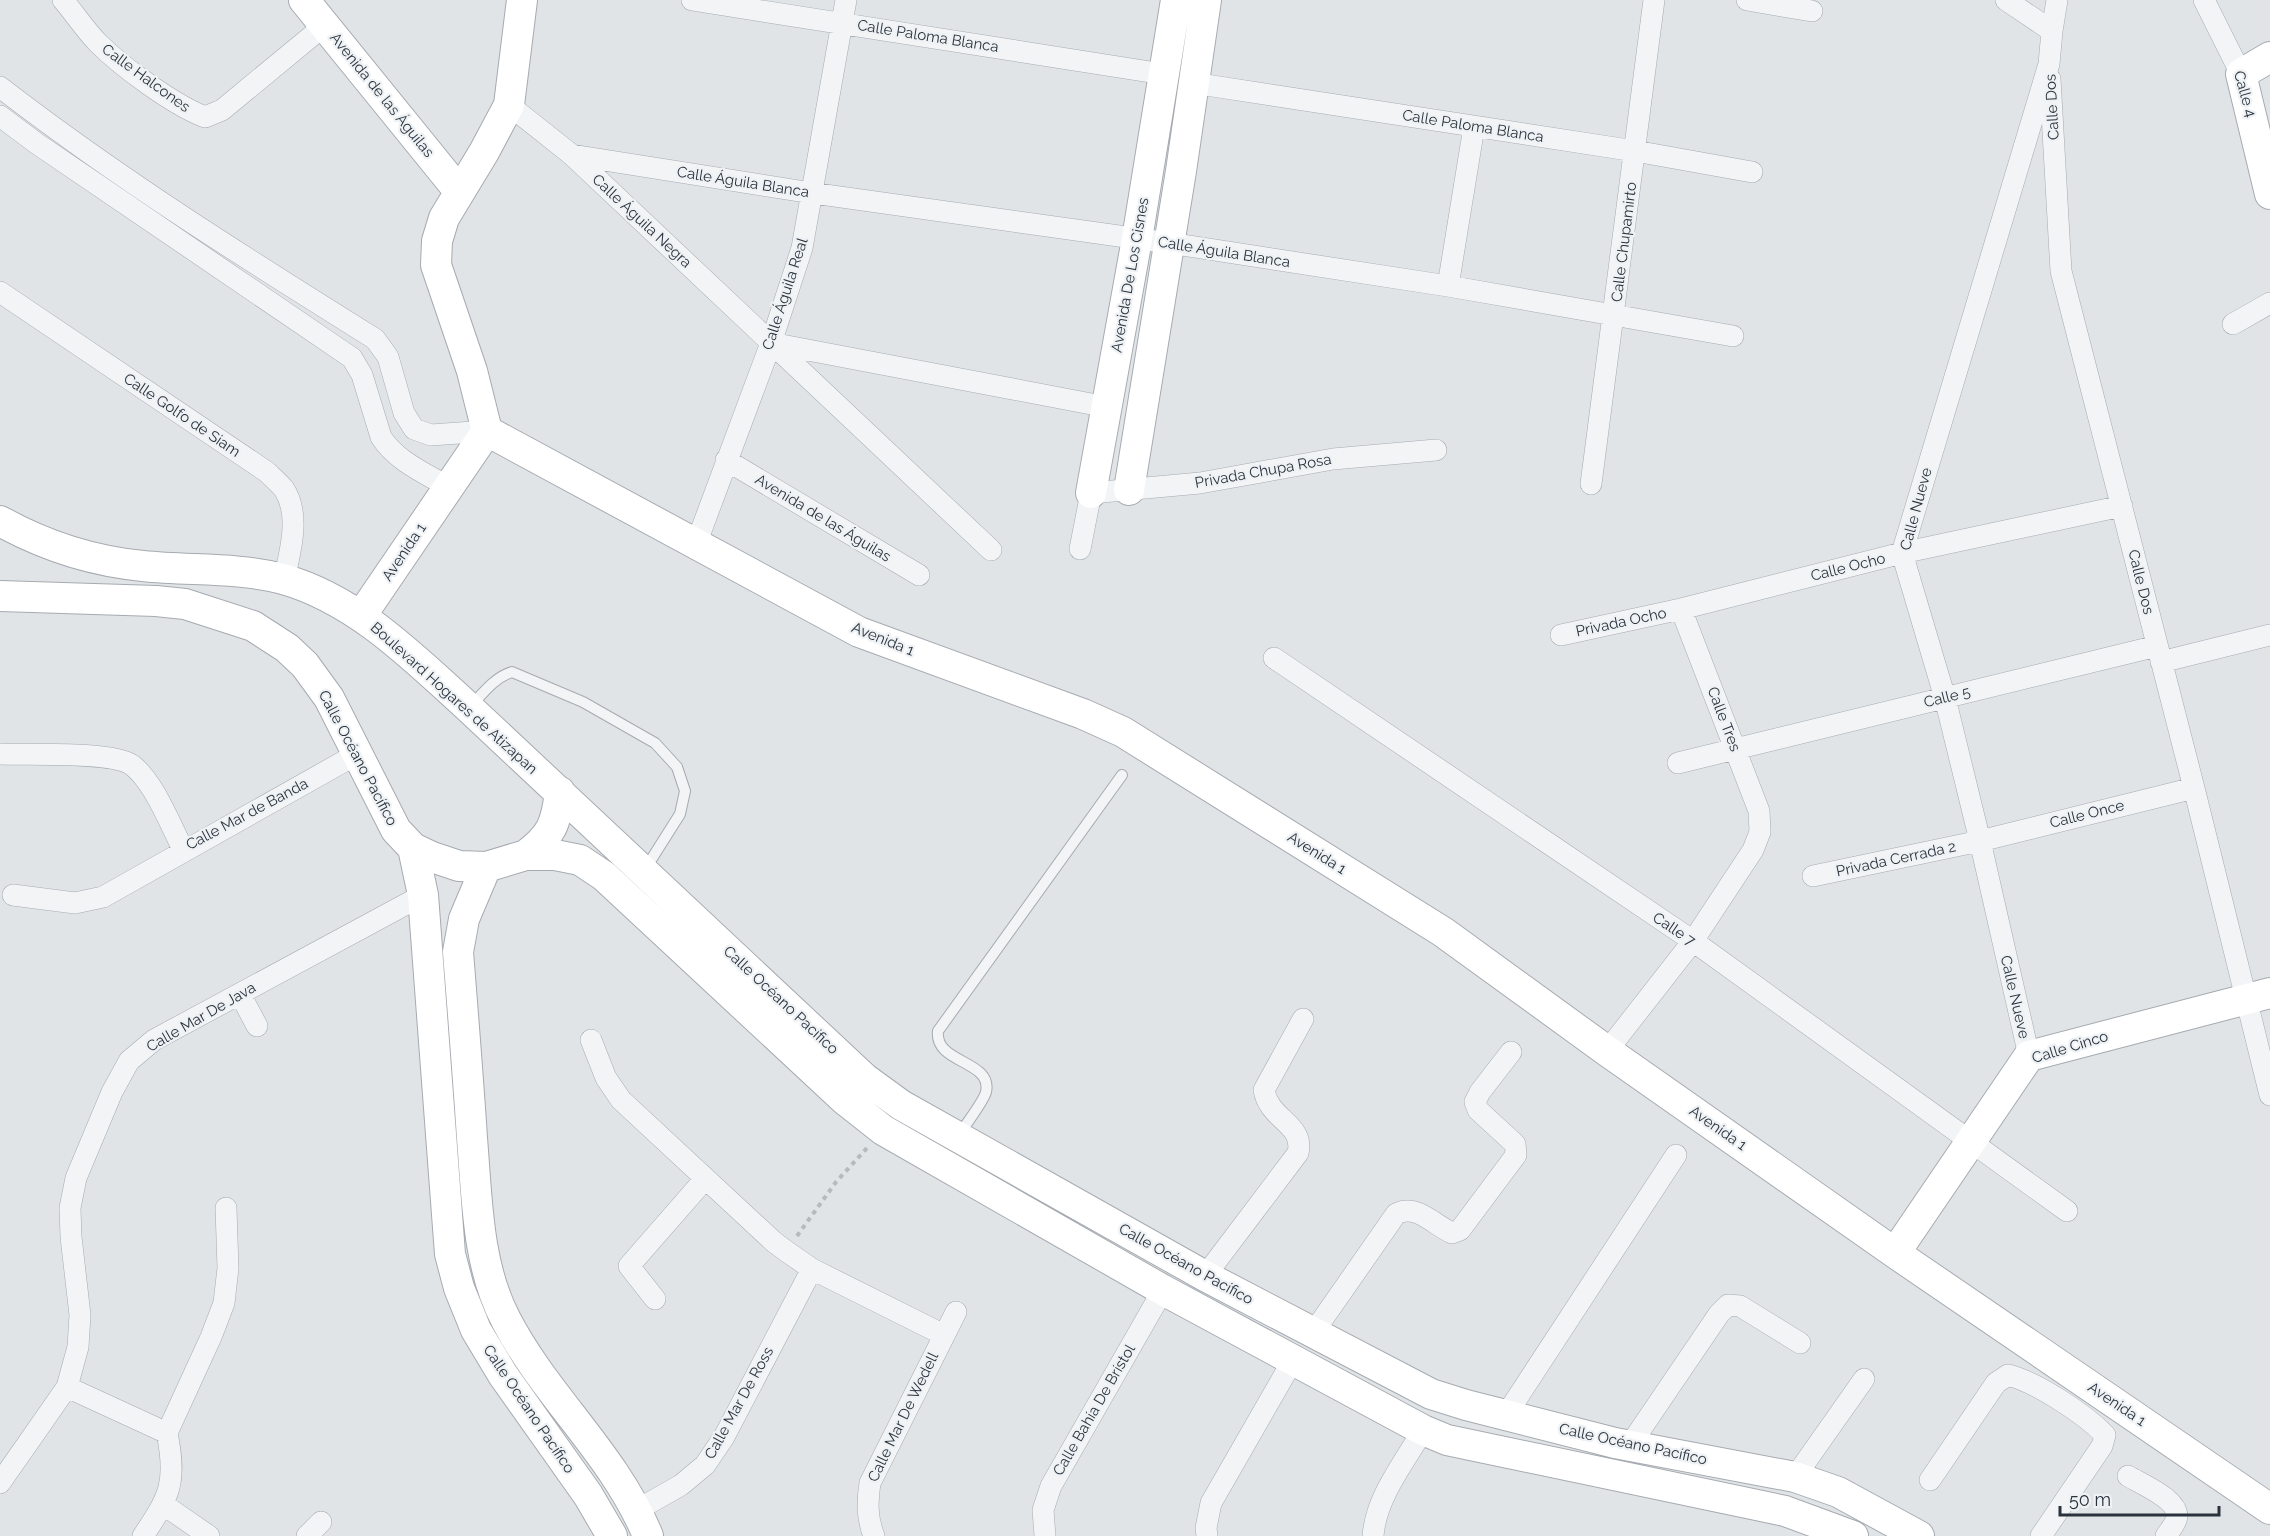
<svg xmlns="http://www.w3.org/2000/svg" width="2270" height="1536" font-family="Raleway,sans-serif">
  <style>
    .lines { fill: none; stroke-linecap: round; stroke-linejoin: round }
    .lane-casing { stroke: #a6abb1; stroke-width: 12 }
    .street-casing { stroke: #a6abb1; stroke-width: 22 }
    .secondary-casing { stroke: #a6abb1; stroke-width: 32 }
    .path { stroke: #b6babe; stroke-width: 4; stroke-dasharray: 4.5 4.5; stroke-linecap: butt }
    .lane { stroke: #f2f4f6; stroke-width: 10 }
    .street { stroke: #f2f4f6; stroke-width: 21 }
    .secondary { stroke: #fff; stroke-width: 30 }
    .labels { text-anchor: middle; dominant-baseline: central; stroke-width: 4.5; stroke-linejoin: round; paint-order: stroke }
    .street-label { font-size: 15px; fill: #2a333d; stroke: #eff2f5 }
  </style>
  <rect width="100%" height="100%" fill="#e0e4e7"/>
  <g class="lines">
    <g class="lane-casing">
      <path id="lane" d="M471,706C483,693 495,677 512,672L583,702L655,743L677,767L685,791L680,814L644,871
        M958,1136C964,1127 984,1101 986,1092C993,1060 934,1064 938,1031L1122,775"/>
    </g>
    <g class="street-casing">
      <path id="street" d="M63,0C75,14 86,31 98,43C123,68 174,105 205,117L222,110L325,25
        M692,0L1163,74
        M1747,0L1812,11
        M2006,0L2052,31
        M2204,0L2241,74
        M2050,79L2061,271L2194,788L2270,1095
        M1193,83L1635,151L1752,172
        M0,87C119,179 247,259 375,339L388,357L404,413L414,429L431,435L487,431
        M509,105L572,155L991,550
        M0,116L36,143L352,358L362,375L381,437C396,461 425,473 448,487
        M572,155L812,193L1169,243L1448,286L1733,336
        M1448,286L1474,127
        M0,292L267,472C272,477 279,483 284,489C301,515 290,552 284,580
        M2233,324L2270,303
        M771,343L1107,407
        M726,460L919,575
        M1591,484L1654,0
        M696,544L771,343L802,248L846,0
        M1080,549L1091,493L1200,483L1333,459L1436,450
        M1561,635L1681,609L1902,553L2122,506
        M1274,658L1693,941L2067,1211
        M2161,662L2270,635
        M0,754C27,755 113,751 132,765C155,783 170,825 184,851
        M1678,763L2157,646
        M1813,876L1980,841L2194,788
        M13,895L75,903L103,897L357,754
        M240,994L257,1026
        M591,1040L606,1078L621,1100L774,1242L786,1251L812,1269L944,1335
        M1607,1051L1693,941L1753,850L1760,832L1759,811L1681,609
        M2029,1056L1980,841L1945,698L1902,553L2049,64L2052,31L2057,0
        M1205,1276L1298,1153C1305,1124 1269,1120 1264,1090L1303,1019
        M655,1299L629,1266L705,1179
        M1313,1333L1396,1214C1416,1203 1434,1225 1452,1233L1460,1230L1516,1155L1515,1144L1478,1110L1475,1102L1480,1092L1511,1052
        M67,1387L167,1433
        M1506,1415L1676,1155
        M167,1433L211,1337L224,1303L228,1268L226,1208
        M1630,1445L1719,1314L1728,1305L1740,1306L1800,1343
        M2128,1476C2141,1484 2183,1501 2176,1520C2174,1526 2169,1531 2166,1536
        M1795,1477L1864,1379
        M1930,1480L1996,1383L2008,1375C2036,1382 2085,1414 2105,1435L2102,1446L2041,1536
        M0,1483L67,1387L78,1347L80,1315L71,1237L70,1208L76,1178L112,1092L129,1061L154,1040L423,895
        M164,1505L209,1536
        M637,1510L681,1485L705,1465L724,1437L812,1269
        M143,1536C170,1496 177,1482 167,1433
        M307,1536L321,1522
        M874,1536C867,1518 867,1502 870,1483L956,1312
        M1045,1536L1043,1510L1051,1486L1163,1290
        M1207,1536L1206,1528L1211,1503L1293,1360
        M1373,1536C1376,1497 1404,1463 1423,1430"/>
    </g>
    <g class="secondary-casing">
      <path id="secondary" d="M304,0L459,191
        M2270,57L2241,74L2270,194
        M487,431L859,632L1083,714L1123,732L1443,932L1607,1051L1895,1253L2270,1509
        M487,431L472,371L436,265L437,241L444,218L484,152L509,105L522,0
        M1129,490L1181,171L1206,0
        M1091,493L1137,239L1176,0
        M0,521C45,546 91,561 143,566C190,571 237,567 283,579C357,600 414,658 469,708L864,1078L901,1105L1205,1276L1431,1394L1466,1405L1615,1443L1795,1477L1838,1492L1919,1536
        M0,596L156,601L185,604L253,626L287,648L305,665L329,698L396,830L413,848L432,857L459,866L486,867L526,855H555L580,860L604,876L845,1100L883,1130L1163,1290L1423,1430L1447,1440L1785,1511L1853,1536
        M361,616L487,431
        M413,848L423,895L450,1254L459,1288L476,1330L503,1375L588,1495L612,1536
        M526,855C552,835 556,824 560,792
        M486,867L464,919L458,952C463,1014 468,1076 472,1138C477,1198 477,1265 506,1320C546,1397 615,1455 648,1536
        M1895,1253L2029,1056L2270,993"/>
    </g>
    <path class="path" d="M797,1236L836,1182L867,1148"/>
    <use href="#lane" class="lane"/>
    <use href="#street" class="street"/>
    <use href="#secondary" class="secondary"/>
  </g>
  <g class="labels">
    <g class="street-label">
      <text transform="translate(928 36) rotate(9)">Calle Paloma Blanca</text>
      <text transform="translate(146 78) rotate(36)">Calle Halcones</text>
      <text transform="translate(2245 94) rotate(74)">Calle 4</text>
      <text transform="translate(382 95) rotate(51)">Avenida de las Águilas</text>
      <text transform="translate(2052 107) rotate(-93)">Calle Dos</text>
      <text transform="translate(1473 126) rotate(9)">Calle Paloma Blanca</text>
      <text transform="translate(743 182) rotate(9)">Calle Águila Blanca</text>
      <text transform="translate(642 221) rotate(43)">Calle Águila Negra</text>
      <text transform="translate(1624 242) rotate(-83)">Calle Chupamirto</text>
      <text transform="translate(1224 252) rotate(9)">Calle Águila Blanca</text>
      <text transform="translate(1130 275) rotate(-80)">Avenida De Los Cisnes</text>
      <text transform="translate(785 294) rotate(-72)">Calle Águila Real</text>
      <text transform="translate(182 415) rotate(34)">Calle Golfo de Siam</text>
      <text transform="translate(1263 471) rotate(-10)">Privada Chupa Rosa</text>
      <text transform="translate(1916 509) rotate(-75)">Calle Nueve</text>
      <text transform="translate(823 518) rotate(31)">Avenida de las Águilas</text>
      <text transform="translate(404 552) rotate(-56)">Avenida 1</text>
      <text transform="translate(1848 567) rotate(-14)">Calle Ocho</text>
      <text transform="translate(2141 582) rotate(76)">Calle Dos</text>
      <text transform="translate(1621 622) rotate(-12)">Privada Ocho</text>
      <text transform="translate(883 639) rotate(22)">Avenida 1</text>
      <text transform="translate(1947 697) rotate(-14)">Calle 5</text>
      <text transform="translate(454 698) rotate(42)">Boulevard Hogares de Atizapan</text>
      <text transform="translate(1724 719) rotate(69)">Calle Tres</text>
      <text transform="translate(358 758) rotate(62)">Calle Océano Pacífico</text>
      <text transform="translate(247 814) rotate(-28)">Calle Mar de Banda</text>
      <text transform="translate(2087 814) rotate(-14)">Calle Once</text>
      <text transform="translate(1317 853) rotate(32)">Avenida 1</text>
      <text transform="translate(1896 859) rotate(-12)">Privada Cerrada 2</text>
      <text transform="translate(1674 929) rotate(34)">Calle 7</text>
      <text transform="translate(2015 997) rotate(77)">Calle Nueve</text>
      <text transform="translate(781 1000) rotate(43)">Calle Océano Pacífico</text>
      <text transform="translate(201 1017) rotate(-30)">Calle Mar De Java</text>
      <text transform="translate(2070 1047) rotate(-17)">Calle Cinco</text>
      <text transform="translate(1718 1128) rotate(35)">Avenida 1</text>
      <text transform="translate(1186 1264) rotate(29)">Calle Océano Pacífico</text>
      <text transform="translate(739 1403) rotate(-61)">Calle Mar De Ross</text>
      <text transform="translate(2117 1404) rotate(34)">Avenida 1</text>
      <text transform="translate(529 1409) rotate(56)">Calle Océano Pacífico</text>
      <text transform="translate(1094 1410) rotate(-60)">Calle Bahía De Brístol</text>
      <text transform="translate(903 1417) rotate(-64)">Calle Mar De Wedell</text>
      <text transform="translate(1633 1444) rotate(12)">Calle Océano Pacífico</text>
    </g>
  </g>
  <path d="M2060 1506v9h159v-9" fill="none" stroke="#2a333d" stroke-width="3"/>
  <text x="2069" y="1506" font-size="18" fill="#2a333d" stroke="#eff2f5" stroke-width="4.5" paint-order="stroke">50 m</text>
</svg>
